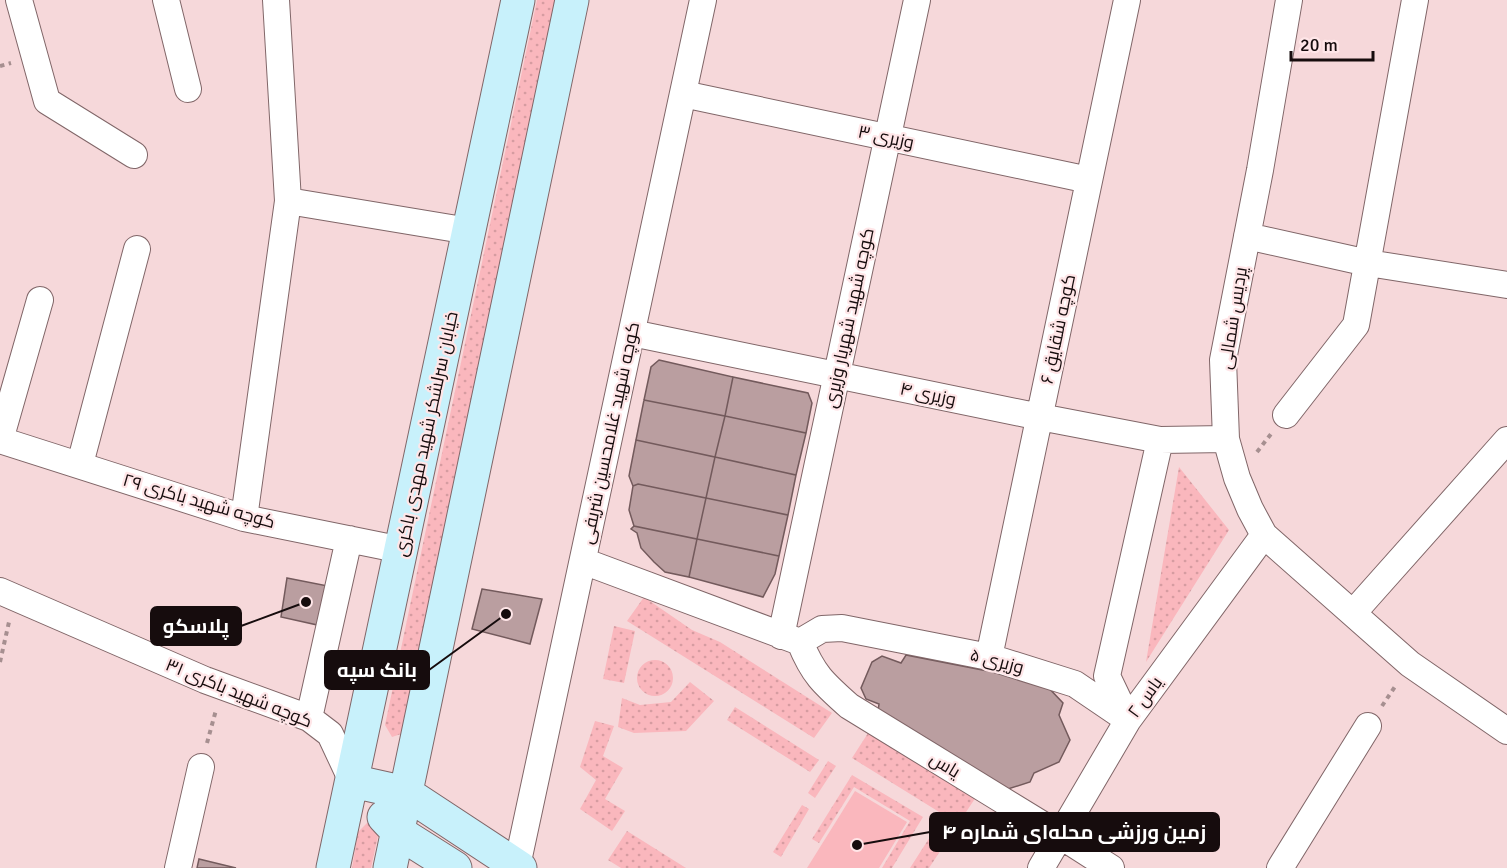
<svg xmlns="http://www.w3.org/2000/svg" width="1507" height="868" font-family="Signika,Cairo,sans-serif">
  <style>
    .grass { fill: url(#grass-dots) }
    .garden { fill: #fab7bd }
    .building { fill: #ba9ea0; stroke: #735a5c; stroke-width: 1.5 }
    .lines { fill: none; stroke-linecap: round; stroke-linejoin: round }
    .street-casing { stroke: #806668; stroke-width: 28 }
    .secondary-casing { stroke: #806668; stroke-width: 35 }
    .path { stroke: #a68f90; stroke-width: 4; stroke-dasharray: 4.5 4.5; stroke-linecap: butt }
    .street { stroke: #fff; stroke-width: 26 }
    .secondary { stroke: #c8f1fb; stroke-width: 33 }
    .labels { text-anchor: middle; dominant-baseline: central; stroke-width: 4.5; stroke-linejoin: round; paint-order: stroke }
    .street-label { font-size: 18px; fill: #160c0d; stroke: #ffe6e8 }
    .leader { fill: none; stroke: #160c0d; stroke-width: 2 }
    .callout-dot { fill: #160c0d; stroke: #ffe6e8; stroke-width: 2 }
    .callout { fill: #160c0d; stroke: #160c0d; stroke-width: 2 }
    .callout-label { font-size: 20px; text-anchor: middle; font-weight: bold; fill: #fff }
  </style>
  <defs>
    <pattern id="grass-dots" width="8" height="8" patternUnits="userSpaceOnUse" patternTransform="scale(1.5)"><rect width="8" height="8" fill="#fab7bd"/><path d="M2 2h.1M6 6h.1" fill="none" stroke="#d69ca1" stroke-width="1.8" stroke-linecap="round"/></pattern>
  </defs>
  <rect width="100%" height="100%" fill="#f6d8da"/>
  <path class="grass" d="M537,0H555L401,734L392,737L385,725Z
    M1179,467L1229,530L1146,662Z
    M644,597L692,630L720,642L832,713L814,738L627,621Z
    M614,626L635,631L624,683L603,679Z
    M637 678a18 18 0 1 1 36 0a18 18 0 1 1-36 0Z
    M690,682L714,701L686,731L634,733L618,727L622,698L640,705L671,702Z
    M735,707L819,760L810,772L727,720Z
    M595,721L614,726L603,756L623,768L605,799L625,811L612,831L580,809L596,780L580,767Z
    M870,730L976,797L929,868H910L944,815L852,758Z
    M828,761L836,766L815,798L808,793Z
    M852,775L923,817L892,868H882L910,821L854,787L819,843L812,839Z
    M802,805L809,809L781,857L773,852Z
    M367,823L374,824L378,836L371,868H352L358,832Z
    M627,831L686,868H621L608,860Z"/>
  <path class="garden" d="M855,791L907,822L879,868H807Z"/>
  <path class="building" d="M659,360L733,377L725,416L644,400L651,367Z
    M733,377L808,393L812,403L806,433L725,416Z
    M644,400L725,416L715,457L636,440Z
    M725,416L806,433L796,475L715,457Z
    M636,440L715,457L706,498L638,484L633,486L629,476Z
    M715,457L796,475L788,515L706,498Z
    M638,484L706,498L697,539L634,526L629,510L633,486Z
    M706,498L788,515L779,556L697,539Z
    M634,526L697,539L689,577L665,572L654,562L641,548L637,533L631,529Z
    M697,539L779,556L775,574L763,597L689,577Z
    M287,578L333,587L322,626L281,617Z
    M482,589L542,599L530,644L472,629Z
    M906,655L1043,682L1063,703L1059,715L1070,740L1059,762L1034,773L1030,782L1008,789L878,711L879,704L866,699L861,688L872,662L882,656L901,663Z
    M199,859L236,868H197Z"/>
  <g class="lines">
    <g class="street-casing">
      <path id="street" d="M19,0L47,101L134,155
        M166,0L188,89
        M1289,0L1260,170L1223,360L1226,439L1237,478L1250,509L1264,535L1410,664L1507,731
        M683,94L1089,180
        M288,201L469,231
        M1247,236L1368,263L1507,285
        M632,333L1040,417L1160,440L1226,439
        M1286,415L1356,325L1415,0
        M0,440L244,518L402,550
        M0,440L40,300
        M80,464L137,249
        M244,518L288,201L276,0
        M583,561L800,642L822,629L842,628L989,657L1075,684L1128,720L1107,676L1160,440
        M0,591L205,680L309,718L330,734L352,781
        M1353,613L1507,440
        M781,636L917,0
        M800,642C813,674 823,683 849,706L1061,836L1111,868
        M989,657L1127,0
        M309,718L349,539
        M517,866L703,0
        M178,868L201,767
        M1041,868L1128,720L1264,535
        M1280,868L1368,726"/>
    </g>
    <g class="secondary-casing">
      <path id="secondary" d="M352,781L406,793L520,868
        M384,817L398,832L455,868
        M333,868L518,0
        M390,868L572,0"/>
    </g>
    <path class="path" d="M0,66L11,63
      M1257,452L1271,434
      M0,662L9,622
      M1382,706L1396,685
      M207,743L216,710"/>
    <use href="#street" class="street"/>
    <use href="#secondary" class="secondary"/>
  </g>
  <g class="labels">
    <g class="street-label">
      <text transform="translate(886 137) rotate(12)">وزیری ۳</text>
      <text transform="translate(849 318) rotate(-78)">کوچه شهید شهریار وزیری</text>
      <text transform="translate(1233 318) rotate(-81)">پردیس شمالی</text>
      <text transform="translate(1058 329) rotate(-78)">کوچه شقایق ۶</text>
      <text transform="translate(928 394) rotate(12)">وزیری ۴</text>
      <text transform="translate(610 433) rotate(-78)">کوچه شهید غلامحسین شریفی</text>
      <text transform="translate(426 434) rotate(-78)">خیابان سرلشکر شهید مهدی باکری</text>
      <text transform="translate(199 501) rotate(16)">کوچه شهید باکری ۲۹</text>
      <text transform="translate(997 661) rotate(15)">وزیری ۵</text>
      <text transform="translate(239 693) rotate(22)">کوچه شهید باکری ۳۱</text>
      <text transform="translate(1145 697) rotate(-54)">یاس ۲</text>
      <text transform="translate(945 765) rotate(31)">یاس</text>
    </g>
  </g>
  <path class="leader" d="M306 602L241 626M506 614L429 670M857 845L930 832"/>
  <g class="callout-dot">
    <circle cx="306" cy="602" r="6"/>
    <circle cx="506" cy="614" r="6"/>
    <circle cx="857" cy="845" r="6"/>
  </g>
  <g class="callout">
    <rect x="151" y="607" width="90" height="38" rx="6"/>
    <rect x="325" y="651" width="104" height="38" rx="6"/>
    <rect x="930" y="813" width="289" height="38" rx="6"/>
  </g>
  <g class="callout-label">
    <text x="196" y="633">پلاسکو</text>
    <text x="377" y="677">بانک سپه</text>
    <text x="1074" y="839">زمین ورزشی محله‌ای شماره ۴</text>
  </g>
  <path d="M1291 51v9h82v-9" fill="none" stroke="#160c0d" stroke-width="3"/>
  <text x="1300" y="51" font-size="18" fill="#160c0d" stroke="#ffe6e8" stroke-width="4.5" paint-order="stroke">20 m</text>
</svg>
